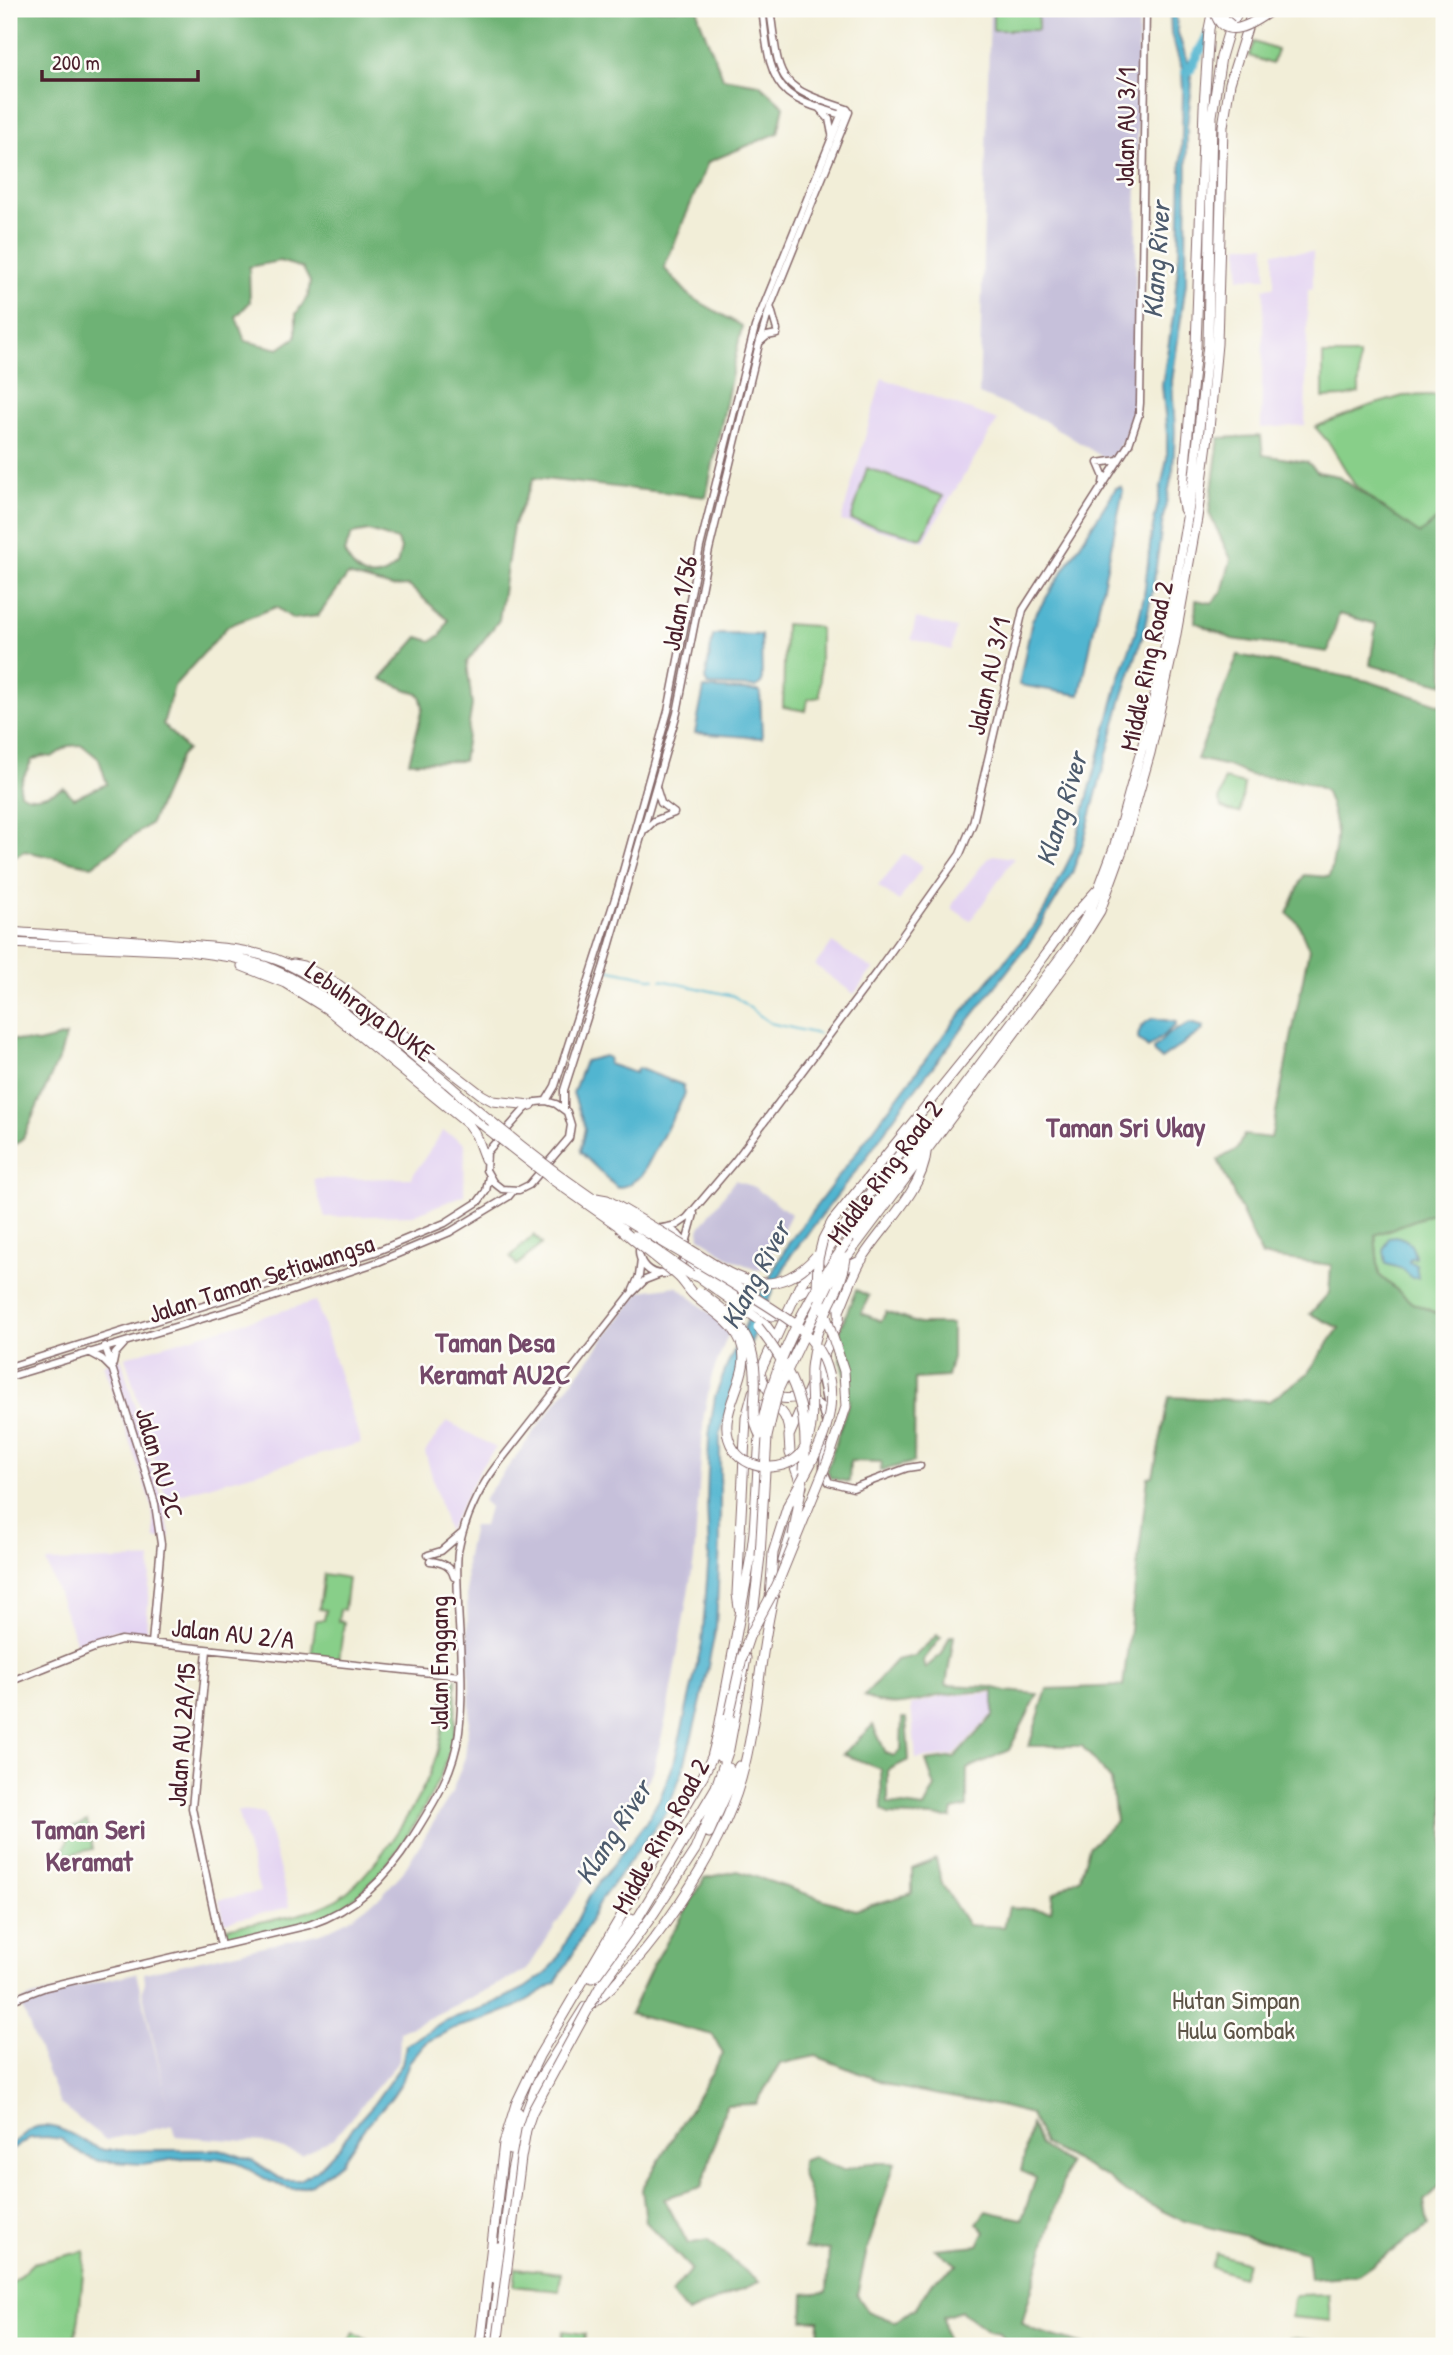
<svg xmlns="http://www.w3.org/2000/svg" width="1453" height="2355" font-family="'Patrick Hand',sans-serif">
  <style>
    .built { fill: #e3d3f2 }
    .industrial { fill: #c6c0da }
    .green { fill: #88cf89; stroke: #69775a; stroke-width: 2 }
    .forest { fill: #6eb275; stroke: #5c6850; stroke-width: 2; fill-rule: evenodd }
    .water { fill: #51b5d0; stroke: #4e6a7e; stroke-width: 2 }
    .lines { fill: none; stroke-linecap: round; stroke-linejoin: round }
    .stream { stroke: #51b5d0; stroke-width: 2 }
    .river { stroke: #51b5d0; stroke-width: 10 }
    .secondary-casing { stroke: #856768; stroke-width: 9 }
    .highway-casing { stroke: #856768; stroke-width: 11 }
    .secondary { stroke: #fff; stroke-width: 6 }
    .highway { stroke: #fff; stroke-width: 9 }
    .highway-bridge-casing { stroke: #856768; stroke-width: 11; stroke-linecap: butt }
    .highway-bridge { stroke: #fff; stroke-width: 9 }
    .labels { text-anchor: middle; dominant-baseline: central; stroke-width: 5; stroke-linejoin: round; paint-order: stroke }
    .street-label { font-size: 26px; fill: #4a1f2b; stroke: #fdfcf7 }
    .park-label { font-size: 26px; fill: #5d5447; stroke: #fdfcf7 }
    .water-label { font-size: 28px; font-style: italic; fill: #4d5b6d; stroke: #fdfcf7 }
    .neighbourhood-label { font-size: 28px; font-weight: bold; fill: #744969; stroke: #fdfcf7 }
  </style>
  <rect width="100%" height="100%" fill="#fdfcf7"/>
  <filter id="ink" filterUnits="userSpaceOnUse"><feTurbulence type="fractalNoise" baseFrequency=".0143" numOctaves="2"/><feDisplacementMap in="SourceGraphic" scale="14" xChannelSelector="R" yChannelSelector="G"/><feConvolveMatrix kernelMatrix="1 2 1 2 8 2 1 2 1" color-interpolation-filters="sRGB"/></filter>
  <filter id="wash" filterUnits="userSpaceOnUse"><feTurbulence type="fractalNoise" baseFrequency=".00686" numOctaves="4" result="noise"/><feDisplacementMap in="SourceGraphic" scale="28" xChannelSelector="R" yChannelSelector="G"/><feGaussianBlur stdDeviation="1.57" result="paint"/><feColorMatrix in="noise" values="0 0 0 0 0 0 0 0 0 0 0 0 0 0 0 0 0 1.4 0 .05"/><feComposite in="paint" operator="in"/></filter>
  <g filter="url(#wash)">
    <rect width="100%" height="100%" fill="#f2eed8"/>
    <path class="built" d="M1239,245H1265L1266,278H1239Z
      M1274,252H1313V289L1308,290L1305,425L1261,428L1264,288L1274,287Z
      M882,378L998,420L924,541L841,521Z
      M916,618L956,628L951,650L911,639Z
      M904,854L923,866L899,901L878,886Z
      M993,855L1014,858L972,919L969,920L953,909L952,906L957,897L987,859Z
      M832,943L873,969L854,994L815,965Z
      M443,1131L465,1143L464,1195L413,1215L325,1217L313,1179L411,1178Z
      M316,1301L361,1443L166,1498L125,1357Z
      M121,1358L164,1506L170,1537L155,1539L152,1506L103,1364Z
      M447,1421L496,1448L482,1465L448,1532L425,1452Z
      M151,1559L146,1633L115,1630L77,1644L46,1562Z
      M993,1693L992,1714L954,1755L916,1759L911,1705L946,1696Z
      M237,1811L264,1813L290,1907L224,1922L219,1900L260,1892Z"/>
    <path class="industrial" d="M990,9H1139L1134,411L1124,439L1113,457L1104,458L1043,420L979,394Z
      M735,1180L754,1187L791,1214L764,1269L756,1270L728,1257L700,1237L699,1229Z
      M677,1286L730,1330L712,1375L704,1414L694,1560L666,1718L653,1772L527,1970L400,2032L399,2061L334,2138L302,2155L262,2142L176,2136L173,2125L106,2140L60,2104L20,2002L32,1997L136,1973L168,2105L142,1990L145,1983L144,1973L321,1933L348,1920L381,1896L403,1872L451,1794L465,1757L470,1711L466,1560L473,1526H484L489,1507L483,1500L640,1291Z"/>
    <path class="green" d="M993,9H1038V30H993Z
      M1254,42L1277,50L1272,64L1249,56Z
      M1323,355H1359V393L1344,397L1323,398Z
      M1433,395L1444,396V557L1412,533L1354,484L1330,444L1315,427L1369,406L1403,396Z
      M867,468L943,496L922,538L851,520Z
      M785,624L815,626L820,629V697L808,699L806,711L783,707Z
      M1224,779L1244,784L1240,813L1229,811L1221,807L1219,801Z
      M1444,1209V1316L1412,1303L1379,1275L1375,1234Z
      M534,1235L542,1244L517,1265L510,1257Z
      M324,1574L348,1578L344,1610H340L338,1621L344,1622L339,1660L311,1656L316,1620H324L326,1610L319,1609Z
      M445,1679H456C455,1698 457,1719 453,1738C441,1791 387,1879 340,1908C311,1927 262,1932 228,1939L225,1928C258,1921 304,1918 334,1901C373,1878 424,1797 437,1754C444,1730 444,1704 445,1679Z
      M87,1821L93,1849L62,1856L72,1828Z
      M85,2251L79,2317L73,2346H9V2286L33,2263Z
      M1216,2253L1247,2263L1242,2277L1211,2267Z
      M516,2268L561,2273L559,2291L514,2286Z
      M1329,2294L1331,2321L1291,2317L1293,2299L1296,2295Z
      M563,2331L585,2334L584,2346H561Z
      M354,2332L375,2345L374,2346H353L348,2343Z
      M1289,2338L1330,2342L1331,2346H1288Z"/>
    <path class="forest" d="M9,9H698L699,18L723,78L759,84L784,106L778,133L708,162L664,268L691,297L742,326L706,497L534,478L513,526L499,620L467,662L472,705L463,761L409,762L423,707L420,695L381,679L418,637L431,641L441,635L448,620L409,586L392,587L348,575L318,616L293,619L276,607L228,626L174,686L163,724L187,750L180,757L151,823L92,866L24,851L9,861ZM279,261L303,268L310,282L308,296L296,314V337L279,349L245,341L236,317L250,302L249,267ZM369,531L397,540L401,548L397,565C393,568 387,574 382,575C363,581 351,567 344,552L352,534ZM82,745L99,759L107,784L74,798L64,788C50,794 34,802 20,793V784L32,760L42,756L52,757L68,746Z
      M1261,436L1263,455L1307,462L1318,472L1338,476L1420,534L1444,513V685L1370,665L1376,624L1339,614L1328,652L1232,639L1195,622L1196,600L1212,603L1222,592L1231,559L1209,513L1219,438Z
      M1238,655L1368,681L1444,706V1209L1375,1235L1379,1275L1412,1303L1444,1316V2181L1424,2201L1428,2226L1358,2275L1310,2279L1307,2252L1181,2220L1128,2194L1106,2177L1044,2144L1031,2114L999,2106L895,2087L816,2056L780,2064L756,2104L726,2105L702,2187L664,2198L688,2244L707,2240L759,2282L687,2313L671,2294L691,2269L646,2222L642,2189L723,2054L713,2035L630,2014L652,1967L705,1878L738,1871L855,1910L912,1893V1869L936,1859L942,1884L968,1925L1004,1927L1009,1907L1051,1911L1053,1894L1080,1877L1089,1847L1116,1821L1111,1780L1082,1746H1029L1047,1689L1123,1686L1148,1477L1153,1476L1169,1397L1269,1401L1307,1374L1339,1328L1310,1314L1329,1293L1331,1265L1262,1256L1218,1160L1237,1149L1244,1135L1271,1138L1309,949L1298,923L1287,913L1304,875L1329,877C1339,841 1339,825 1325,790L1303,781L1249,775L1228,766L1197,759Z
      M66,1036L60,1056L23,1138L17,1144L9,1142V1039L38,1043Z
      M856,1290L869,1296L861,1313L881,1321L886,1312L919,1324H952V1357L947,1377L915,1379L914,1462L880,1471L881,1462L850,1461L849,1482L830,1478L827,1469L849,1401L837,1336Z
      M937,1635L941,1637L923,1661L925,1668L942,1654L950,1636H954L946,1685L991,1687L1006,1691L1038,1694L1009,1750L967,1769V1807L953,1810L951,1818L889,1815L882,1810L881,1769L843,1754L873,1725L886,1753L894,1756L901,1749L902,1718H906L909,1760L888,1770V1803L924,1808L935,1787L926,1761L955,1757L993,1715V1691C975,1692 956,1693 938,1696C908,1703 892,1711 864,1696L896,1660L915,1656Z
      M1031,2124L1040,2145L1068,2164L1022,2323L1034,2330L1087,2346H1010L999,2333L988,2331L961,2311L943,2317L948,2346H818L819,2320H803L804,2294L827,2292L829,2250L804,2248C808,2232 815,2216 811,2199C806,2182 801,2181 802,2161L812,2157L843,2170L868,2163H895L867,2250L857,2295L868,2311L895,2322L916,2307L932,2282L957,2265L935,2249L978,2245L985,2232L977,2223L986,2211L1022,2219L1036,2178L1021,2171Z"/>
    <path class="water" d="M1170,9H1175L1178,33L1190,69L1192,85L1187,126L1186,283L1172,381L1175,431L1173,470L1163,518L1153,588L1143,635L1122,698L1084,840L1072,873L1033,938L902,1106L866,1158L791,1255L774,1287L732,1388L720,1435V1544L716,1627L701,1701L683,1770L666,1813L600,1901L573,1954L555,1983L516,2007L483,2020L454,2028L426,2042L409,2062L402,2082L392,2097L365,2127L341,2162L312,2184L294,2189L288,2188L269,2181L237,2162L217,2158H184L142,2164L99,2161L82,2155L61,2139L46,2137L30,2138L9,2152V2146C17,2142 23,2134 31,2129C55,2117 82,2144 104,2150H222L251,2160L279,2178L286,2180H300L317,2170L341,2145L353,2127L372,2106L402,2064L406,2045L444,2021L488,2006L525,1988L546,1973L556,1962L589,1896L646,1822L660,1798L674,1763L702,1643L709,1555L707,1502L709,1436L715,1397L726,1368L752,1310L788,1244L946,1032L1034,926L1045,909L1073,852L1120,676L1136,631L1144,596L1151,537L1167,458V434L1162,385L1173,317L1179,255L1183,92L1182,69L1171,34Z
      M1121,487L1123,491L1080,695L1019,685L1032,620L1116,488Z
      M719,634L761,635L762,682L756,687L708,685L705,680L713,636Z
      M704,688L760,691L762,738L695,733Z
      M1153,1018L1176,1022V1025L1148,1048L1138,1039C1138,1028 1144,1023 1153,1018Z
      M1190,1023L1204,1027L1203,1030L1161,1059L1154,1053L1153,1049L1168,1034Z
      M604,1056L609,1058L608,1064L635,1073L638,1068L683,1085L685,1094L642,1175L628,1185L617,1188L580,1152L585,1128L573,1093L585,1061Z
      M1395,1236C1409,1239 1413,1244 1415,1258H1410L1409,1262L1416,1264L1418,1278H1412L1403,1269L1386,1264L1384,1250L1389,1237Z"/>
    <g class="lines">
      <path class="stream" d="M606,969L655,979
        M661,980L734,996L770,1023L818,1034"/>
      <path class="river" d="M1186,72L1190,69L1210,32"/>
    </g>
  </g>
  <g filter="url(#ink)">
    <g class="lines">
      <g class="secondary-casing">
        <path id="secondary" d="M762,9C766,35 766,75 788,93C803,105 827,110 845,116
          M818,107L829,119L832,134
          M771,309L777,330
          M760,342L767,336L777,334
          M1103,483L1104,477L1098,463L1118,460
          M656,787L661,803L674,813
          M646,829L654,821L674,813
          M546,1101L555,1086L618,889L668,711L700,547L755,327L844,108
          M546,1101L556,1104L567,1112L571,1125L569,1138L529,1185L519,1190L502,1189L493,1182L486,1170L487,1152L525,1109L536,1102Z
          M564,1109V1090L603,968L677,713L709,550L759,344L770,307L849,112L847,109C774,86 780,80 770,9
          M663,1228L677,1225L687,1218L735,1161L878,970L960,854L973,823L1023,610L1129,444L1139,414L1140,403L1146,9
          M639 1251a23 23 0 1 1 46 0a23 23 0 1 1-46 0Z
          M685,1247L694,1214
          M633,1290L639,1276L641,1260
          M105,1346L144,1467L155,1504L161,1544L152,1643
          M89,1352L102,1359L111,1368
          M113,1364L115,1354L124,1344
          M9,1367L375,1252L445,1223L478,1202L486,1191L489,1176
          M819,1368L827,1406
          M9,1377L261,1301L378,1262L450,1232L508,1197L513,1191
          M809,1397L821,1406L826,1425
          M824,1441L823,1469L829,1482L853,1488L907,1468L920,1466
          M428,1555L441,1551L461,1534
          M430,1561C441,1562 451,1565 454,1577
          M207,1650L192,1808L221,1946
          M9,1682L94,1648L121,1640L460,1676
          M9,2001L46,1987L309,1925C356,1909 385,1880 412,1838C433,1804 454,1773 459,1732C464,1690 460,1647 458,1605C458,1587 456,1569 458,1552C464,1520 478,1490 497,1465L631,1294L645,1280L663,1273"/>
      </g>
      <g class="highway-casing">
        <path id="highway" d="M1188,516L1184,509L1182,497L1196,347L1204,107L1209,29L1213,9
          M9,932C64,936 119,939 174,944C211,947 251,948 285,963C344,991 397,1043 448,1084
          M9,943L189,951L231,957L265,966L289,977L330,1001L489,1130
          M1045,955L1070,920L1097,890
          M293,964L303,966L339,985L482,1095L493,1101L531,1105
          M242,966L285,983L327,1009L468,1124L476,1135L485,1159
          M850,1238L1069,946L1091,909L1114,848L1148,726L1166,644L1194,476L1208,344L1212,116L1221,57L1229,30L1239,9
          M828,1249L827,1261L832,1269H843L862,1260
          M689,1258L697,1269L771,1316L785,1315
          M846,1258L1074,953L1100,911L1123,848L1150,753L1174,645L1197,518L1209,429L1217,344L1223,126L1230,83L1253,9
          M685,1272L699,1277L765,1324L775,1338
          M795,1296L800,1285L902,1151L929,1126
          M840,1309C847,1292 853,1275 862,1259C881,1228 923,1190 926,1153
          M750,1414L761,1405C780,1405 787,1414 789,1432
          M802,1487L790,1453L789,1436L839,1320C842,1288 818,1280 795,1296L760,1372C768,1399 778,1402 805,1396
          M783,1561L793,1527
          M770,1599L773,1553L788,1505
          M739,1608L737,1594L746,1418L753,1392
          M751,1631L760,1556
          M720,1757L728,1723
          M709,1833L739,1766
          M695,1850L729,1768
          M592,1978L631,1919
          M601,1980L716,1787L729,1749L746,1658
          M588,2007C649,1960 720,1853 741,1779C758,1718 759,1655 774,1594
          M510,2150L518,2112
          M494,2278L498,2247
          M480,2346L504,2143L516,2104L539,2056L701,1780L712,1757L718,1733L751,1556L754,1532L760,1435
          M491,2346L512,2170L521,2128L537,2083L585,2007"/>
      </g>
      <use href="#secondary" class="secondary"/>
      <use href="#highway" class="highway"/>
      <g class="highway-bridge-casing">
        <path id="highway-bridge" d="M1214,9C1222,45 1254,23 1273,9
          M1222,9L1224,19L1231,25
          M448,1084C493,1124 539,1162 589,1196C639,1230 692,1258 743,1290C760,1301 779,1312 796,1325C809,1335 821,1351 826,1367C843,1418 811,1462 788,1505
          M489,1130L553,1180L623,1229
          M596,1198L607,1200C635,1216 663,1233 691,1250C711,1262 732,1278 754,1282C779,1287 801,1274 816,1256
          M619,1227C638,1245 661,1260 680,1278C685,1283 688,1289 693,1294C708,1309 730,1319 739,1338C759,1375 709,1413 734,1450C742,1462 757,1468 771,1467C825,1464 809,1402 811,1368C812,1359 814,1350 815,1341C822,1311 843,1288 846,1258
          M635,1236L691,1275
          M700,1292C741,1322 758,1339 755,1392C754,1408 752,1420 760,1435
          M758,1327C794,1372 810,1412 804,1470
          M760,1435C772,1364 808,1295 850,1238
          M793,1536L802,1484
          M760,1556L767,1437L778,1390L828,1285L845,1259
          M729,1716L742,1658L749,1637L777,1585L830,1455L846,1407L844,1371L817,1289L818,1259L823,1239L832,1222L1008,1005L1045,955
          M497,2346L521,2158L526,2130L532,2112L600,1987L654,1913L695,1850"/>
      </g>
      <use href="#highway-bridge" class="highway-bridge"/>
    </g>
  </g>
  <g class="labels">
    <g class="street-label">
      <text transform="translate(1125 127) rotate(-89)">Jalan AU 3/1</text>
      <text transform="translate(679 603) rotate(-79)">Jalan 1/56</text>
      <text transform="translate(1146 666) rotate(-78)">Middle Ring Road 2</text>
      <text transform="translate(988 676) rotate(-77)">Jalan AU 3/1</text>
      <text transform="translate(370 1011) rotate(36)">Lebuhraya DUKE</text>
      <text transform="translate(884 1172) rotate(-53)">Middle Ring Road 2</text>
      <text transform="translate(261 1278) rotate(-18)">Jalan Taman Setiawangsa</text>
      <text transform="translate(160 1463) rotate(74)">Jalan AU 2C</text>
      <text transform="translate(233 1633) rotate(6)">Jalan AU 2/A</text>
      <text transform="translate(438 1663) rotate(-90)">Jalan Enggang</text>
      <text transform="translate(181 1735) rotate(-86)">Jalan AU 2A/15</text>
      <text transform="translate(660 1836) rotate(-61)">Middle Ring Road 2</text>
    </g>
    <g class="park-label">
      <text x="1236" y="1999">Hutan Simpan<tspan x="1236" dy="30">Hulu Gombak</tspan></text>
    </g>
    <g class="water-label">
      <text transform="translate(1156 260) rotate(-86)">Klang River</text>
      <text transform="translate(1061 809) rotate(-73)">Klang River</text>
      <text transform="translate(755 1275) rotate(-62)">Klang River</text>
      <text transform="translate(613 1832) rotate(-57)">Klang River</text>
    </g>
    <g class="neighbourhood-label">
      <text x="1126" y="1127">Taman Sri Ukay</text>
      <text x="495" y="1342">Taman Desa<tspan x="495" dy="32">Keramat AU2C</tspan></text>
      <text x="89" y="1829">Taman Seri<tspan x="89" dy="32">Keramat</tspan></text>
    </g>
  </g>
  <rect width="1453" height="2355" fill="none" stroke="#fdfcf7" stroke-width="35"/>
  <path d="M42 70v10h156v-10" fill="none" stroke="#4a1f2b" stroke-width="3.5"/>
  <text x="52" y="70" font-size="21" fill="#4a1f2b" stroke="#fdfcf7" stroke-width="5" paint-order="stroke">200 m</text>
</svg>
